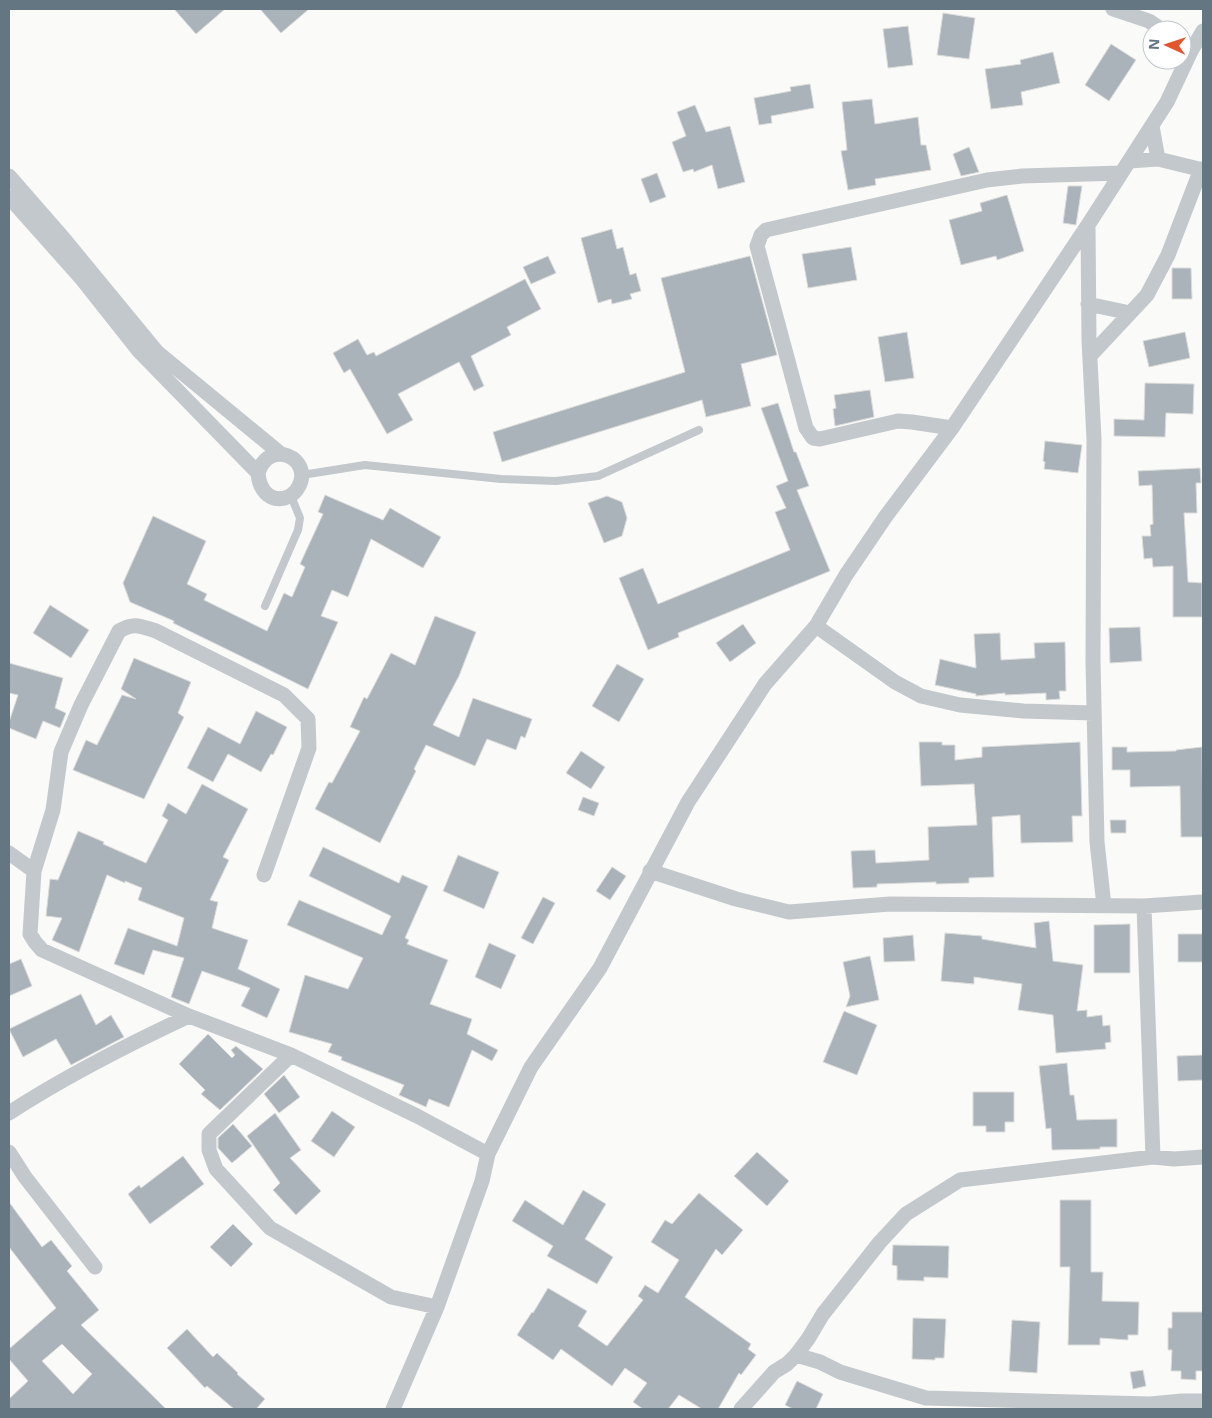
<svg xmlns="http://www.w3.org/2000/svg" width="1212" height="1418" font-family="'Noto Sans',sans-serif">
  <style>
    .building { fill: #aab3b9; stroke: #dcdcda; fill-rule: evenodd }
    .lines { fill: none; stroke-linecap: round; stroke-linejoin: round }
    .service { stroke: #c3c8cc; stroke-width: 8 }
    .minor { stroke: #c3c8cc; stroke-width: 15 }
  </style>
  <rect width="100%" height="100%" fill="#fafaf8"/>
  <path class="building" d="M174,9H225L196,34Z
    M260,9H309L281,33Z
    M943,13L975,18L969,59L937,55Z
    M908,26L913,65L888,68L883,29Z
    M1111,44L1136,60L1109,101L1085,85Z
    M1053,52L1060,83L1021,92L1023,105L991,109L985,69L1021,64L1020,60Z
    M810,84L814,108L771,116L772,123L759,125L754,98L791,91L790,87Z
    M872,99L875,124L918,117L921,145H926L931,170L875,179L876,185L848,190L841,151L847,150L842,102Z
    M695,105L706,132L730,126L745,182L718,189L712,165L694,172L693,169L683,172L672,142L686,136L677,112Z
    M969,147L979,172L961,176L953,154Z
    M657,173L666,197L650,203L641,179Z
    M1068,186H1082L1076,225L1063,223Z
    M1007,195L1024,251L997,260L996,256L961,265L949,220L982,211L980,203Z
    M612,229L617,249L623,247L630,275L636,273L641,291L630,294L632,299L612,304L611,299L598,303L581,238Z
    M851,247L857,280L808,288L802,254Z
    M548,256L556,273L531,284L523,267Z
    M750,256L777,355L741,364L751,406L706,417L702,400L502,462L493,432L685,372L661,278Z
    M1172,268H1191L1192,299H1172Z
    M525,279L541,309L507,327L511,335L471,356L484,386L474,391L459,362L398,394L413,420L387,434L350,369L344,373L333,353L358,339L367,355L374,352L376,356Z
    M907,332L914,378L885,382L878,337Z
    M1185,332L1190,358L1149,367L1143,341Z
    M1145,383L1194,384L1193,414L1166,413L1165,437L1114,436V419L1144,420Z
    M870,390L874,417L835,426L833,409L836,408L834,395Z
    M778,403L794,452H796L809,486L797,490L830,571L678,633L679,637L648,650L619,578L643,568L658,604L790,550L775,512L786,508L776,486L788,481L761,408Z
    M1045,441L1082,445L1078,473L1044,469L1045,462L1043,461Z
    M1200,468L1201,483H1196L1197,513H1184L1188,582L1202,583V617H1173V566L1153,567L1152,558L1144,559L1142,536H1151L1150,525L1153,524L1152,485L1139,486L1138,471Z
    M325,495L383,520L390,508L441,537L423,568L371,539L348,597L332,590L321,616L338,622L308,689L173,623L174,621L130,602L123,583L153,516L206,541L187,584L207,594L204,600L267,631L284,593L292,597L305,567L300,564L323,514L318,512Z
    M607,496L622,502L627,518L622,536L604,543L588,503Z
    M50,605L89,630L71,658L33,633Z
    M435,616L476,632L459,676L433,725L459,737L473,698L532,719L525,738L521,736L516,750L487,739L475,766L426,745L414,769L416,771L380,843L315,809L329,782L332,783L360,731L350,727L364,697L367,699L391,653L415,665Z
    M743,624L756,643L730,662L716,643Z
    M1140,627L1142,661L1110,663L1109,628Z
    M1000,633L1001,660L1035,658L1034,643L1065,642L1066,691H1059L1060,699L1046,700V693L1005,695V693L976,696V694L935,685L940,659L976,668L974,634Z
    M134,658L191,682L178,713L184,717L144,799L73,770L86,740L97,745L122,695L136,699L121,689Z
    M9,663L63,678L55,708L66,713L60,728L43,721L36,739L9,728V722L18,695L9,693Z
    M617,664L644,679L619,722L592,706Z
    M256,711L287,727L273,755L271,754L261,772L228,754L213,782L187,768L208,727L240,744Z
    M919,742H942V745H955V760L982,757V747L1080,742L1082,816H1072L1073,842L1021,843L1020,815L992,817L994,877L969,878V883L936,884V882L877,884V887L853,888L851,851L875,850L876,863L929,860L928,827L977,825L974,784L921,786Z
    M1112,747H1127V752L1176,751V750L1202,747L1203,837H1181L1180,786L1130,787V770H1112Z
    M581,751L605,767L591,789L566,773Z
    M202,784L248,809L223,857L229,860L210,900L218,902L212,928L248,940L238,969L280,989L267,1018L241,1006L250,988L202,971L189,1004L171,997L184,958L153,950L144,975L114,964L128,928L177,946L184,918L138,900L142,888L125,881V883L107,875L79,952L52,940L62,918L46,916L50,879L58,880L78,831L104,842L103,844L146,863L168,820L162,816L168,803L186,814Z
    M583,797L599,803L594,816L578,810Z
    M1110,820H1126V833H1111Z
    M323,847L399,883L402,875L428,886L405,938L409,940L407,944L448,960L430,1004L472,1019L467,1034L498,1050L492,1061L472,1050L449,1107L429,1099L426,1107L399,1095L404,1085L341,1060L342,1057L328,1052L332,1044L289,1032L305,975L348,989L363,958L287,925L299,900L382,935L391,916L309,876Z
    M458,855L499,872L484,909L443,891Z
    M612,867L626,876L610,900L596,891Z
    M543,897L555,903L533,944L521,938Z
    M1049,921L1053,961L1083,965L1077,1011L1087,1010V1017L1102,1015L1103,1026L1110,1025L1111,1042L1105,1043L1106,1049L1056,1053L1053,1015L1018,1010L1022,984L974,977V984L941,981L945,933L982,936V939L1036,948L1034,923Z
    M1130,924V973H1094V925Z
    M1178,934H1203V962H1178Z
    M913,935L915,961L884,962L883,938Z
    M489,943L516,955L501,989L475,977Z
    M870,956L879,1000L846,1007L850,996L843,962Z
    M21,959L32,986L9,996V964Z
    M81,994L96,1025L111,1015L124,1037L71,1065L56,1039L23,1057L9,1029Z
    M844,1011L877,1025L857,1075L823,1062Z
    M208,1034L232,1058L235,1055L231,1050L236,1046L263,1069L220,1110L201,1094L205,1090L179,1064Z
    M1203,1055V1080L1178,1081L1177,1056Z
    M1067,1063L1070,1095H1074L1077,1120L1117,1119V1147H1100V1149L1052,1150L1051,1128L1046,1129L1039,1066Z
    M284,1075L300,1097L279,1113L264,1094Z
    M973,1092H1014V1122H1005V1132H986V1126H973Z
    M332,1111L355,1127L334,1157L311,1141Z
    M275,1113L301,1150L290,1158L321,1191L296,1215L273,1190L280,1183L247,1136Z
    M233,1124L252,1146L232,1163L218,1148V1138Z
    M757,1152L789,1181L767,1206L734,1176Z
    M183,1156L204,1184L150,1224L128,1194L139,1185L141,1188Z
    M583,1190L606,1204L585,1239L613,1257L597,1284L547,1256L553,1246L512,1221L525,1200L563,1225Z
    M699,1193L743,1230L722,1255L716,1249L685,1297L751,1344L748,1349L756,1355L741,1375L739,1373L718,1409H702L679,1395L668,1409H643L633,1402L647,1383L625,1368L612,1386L561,1349L553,1360L517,1335L532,1312L533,1313L548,1288L587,1311L578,1326L607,1346L643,1300L638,1296L645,1285L658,1293L679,1260L651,1242L665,1220L672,1224Z
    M1060,1200H1091V1272H1103L1102,1301L1139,1302L1138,1335H1128V1340L1100,1338V1345H1068L1070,1267H1060Z
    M9,1202L42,1247L51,1240L72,1266L67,1271L99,1310L81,1325L166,1409H9V1399L28,1381L9,1359V1349L56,1308L9,1247ZM62,1344L92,1374L73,1394L42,1361Z
    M233,1224L253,1244L231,1267L210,1247Z
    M893,1245L949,1246L948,1278L924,1277V1281L897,1280V1266L892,1265Z
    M1172,1312H1203V1371H1196V1380L1181,1379V1371H1171L1172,1350H1168V1328H1172Z
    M913,1318L946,1319L944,1358H935V1360L912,1359Z
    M1012,1320L1040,1322L1037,1373L1009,1371Z
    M187,1329L213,1357L217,1353L238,1373L237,1374L265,1399L256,1409H234L207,1386L205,1388L167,1348Z
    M1143,1370L1146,1386L1133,1389L1130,1372Z
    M797,1381L823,1394L816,1409H793L785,1405Z"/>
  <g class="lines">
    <path class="service" d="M302,475L365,465L501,479L556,481L598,476L699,430
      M265,606L298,530L300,518L291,496"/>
    <path class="minor" d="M1113,9L1149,21L1162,30
      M1152,126L1158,159
      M1129,161L1158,159L1203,170
      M9,176L64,239L157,352L281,454
      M9,197L82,279L139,351L258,473C259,488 268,502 285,498C291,496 296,492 299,486C313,458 269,438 258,473
      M1088,225L1089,340L1094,439L1093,661L1097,842L1104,906
      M1088,304L1130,313
      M1090,356L1147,295L1168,255L1201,169
      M952,428L912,422L898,421L820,439L813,438L806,428L757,246L761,235L766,230L987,180L1022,176L1121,173
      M816,626L895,682L921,696L960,705L1023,711L1094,713
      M9,853L34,871
      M650,871L736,899L789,912L890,904L1144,906L1203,902
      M264,875L309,748L308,719L284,695L156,631C140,626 134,622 119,631L81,705L61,752L53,810L34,871L30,934L35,942L42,950L189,1016L291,1055L417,1116L488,1154
      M1144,906L1153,1157
      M291,1055L209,1134V1150L216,1169L270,1228L391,1297L437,1307
      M9,1113C66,1076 127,1045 189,1016
      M9,1152L25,1177L95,1267
      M796,1355L820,1362L840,1372L926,1398L1150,1404L1182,1401H1203
      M393,1409L437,1307L482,1181L488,1154L531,1067L600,968L688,802L765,684L816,626L846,575L886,516L952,428L1088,225L1167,102L1191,51L1203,31
      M741,1409L774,1372L787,1364L796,1355L808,1339L823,1314L880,1242L906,1214L960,1180L1153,1157L1174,1159L1203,1157"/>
  </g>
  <rect width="1212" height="1418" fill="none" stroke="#657683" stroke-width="20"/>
  <g transform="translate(1167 45) rotate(273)"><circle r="24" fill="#ffffff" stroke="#c1c8cd"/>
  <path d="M0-4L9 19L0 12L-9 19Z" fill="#e4572e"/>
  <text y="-8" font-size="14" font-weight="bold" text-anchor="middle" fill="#657683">N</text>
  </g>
</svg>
